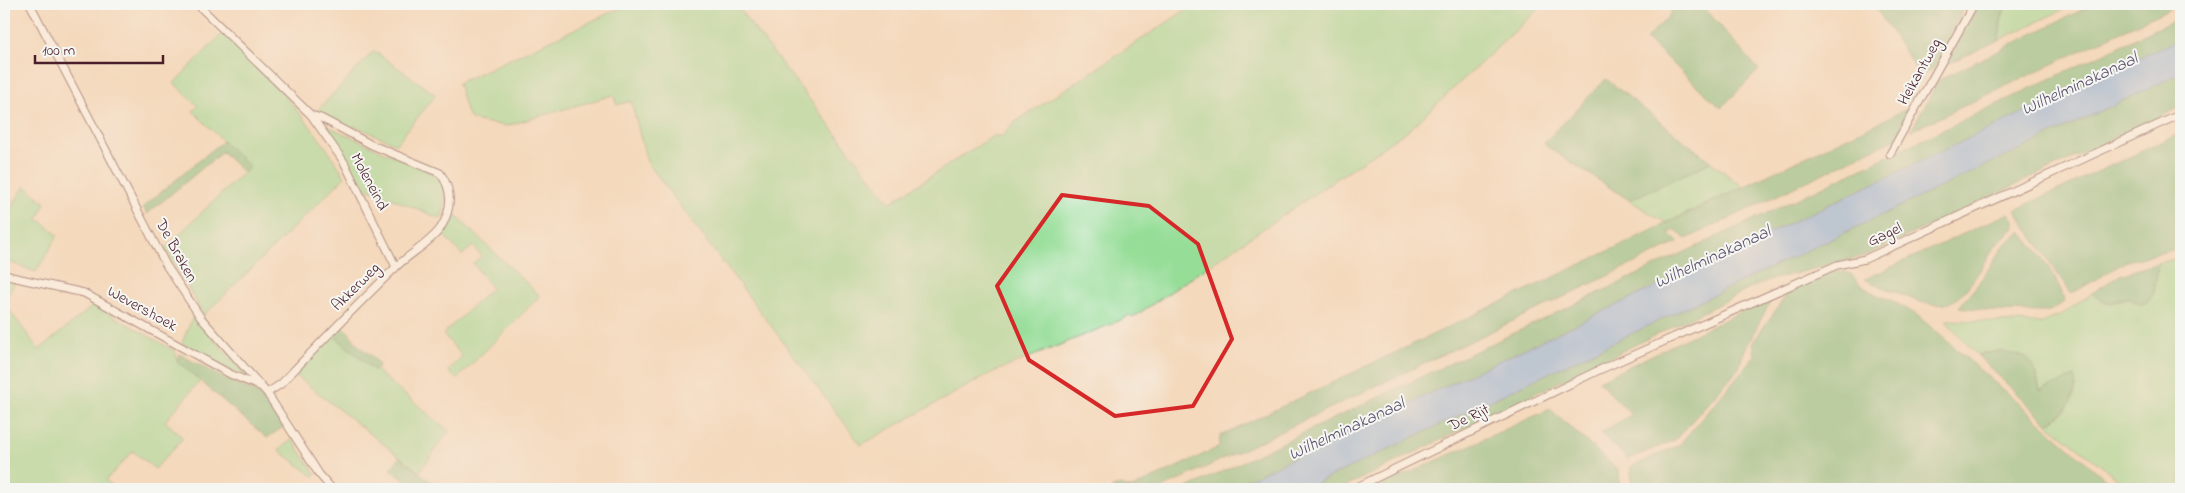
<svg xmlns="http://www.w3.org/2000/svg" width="2185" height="493" font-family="'Indie Flower',sans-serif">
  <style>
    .green { fill: #96de98; stroke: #707e62 }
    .forest { fill: #78bd80; stroke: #616e56 }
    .water { fill: #7dafe9; stroke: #64678a }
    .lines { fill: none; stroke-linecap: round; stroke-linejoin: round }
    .street-casing { stroke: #643b41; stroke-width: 9 }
    .street { stroke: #fff; stroke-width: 7 }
    .marked { fill: none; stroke: #d62828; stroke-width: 4; stroke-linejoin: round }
    .labels { text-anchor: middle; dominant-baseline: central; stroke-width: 4; stroke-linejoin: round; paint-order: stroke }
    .street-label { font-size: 16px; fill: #4a1f2b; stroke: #f6f6f2 }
    .water-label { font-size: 18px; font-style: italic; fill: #5c516e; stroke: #f6f6f2 }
  </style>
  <rect width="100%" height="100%" fill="#f6f6f2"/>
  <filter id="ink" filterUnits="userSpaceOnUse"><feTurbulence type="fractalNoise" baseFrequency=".02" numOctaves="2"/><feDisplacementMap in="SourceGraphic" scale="10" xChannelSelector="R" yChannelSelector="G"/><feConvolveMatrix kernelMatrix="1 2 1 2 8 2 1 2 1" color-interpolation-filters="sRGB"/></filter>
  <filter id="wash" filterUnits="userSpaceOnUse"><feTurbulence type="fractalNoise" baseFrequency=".0096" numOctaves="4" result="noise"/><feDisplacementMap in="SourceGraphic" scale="20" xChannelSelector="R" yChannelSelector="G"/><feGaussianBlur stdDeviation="1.12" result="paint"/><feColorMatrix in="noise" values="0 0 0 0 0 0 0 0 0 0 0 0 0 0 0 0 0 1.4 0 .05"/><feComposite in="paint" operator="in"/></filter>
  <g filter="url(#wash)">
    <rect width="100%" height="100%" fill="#f4d9bc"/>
    <path class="green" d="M629,4H735L888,200L891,202L993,136H1003L1010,127L1017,121L1195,4H1544L1411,128L1132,318L1129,315L1121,320L989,374L861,445L647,162L631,101L617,105L613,95L506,126L472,120L467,114L458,83Z
      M2006,4H2053L2066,8L1999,40L2001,21Z
      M223,33C271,80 310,119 345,177L204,315L165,248L249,167L193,111L198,106L174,83Z
      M374,51L436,95L396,144L355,126L352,130L317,111Z
      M323,124L435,175C449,188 447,202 441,219L362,186Z
      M1711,162L1743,187L1666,223L1629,200Z
      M25,186L45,203L38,219L58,235L36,272L4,260V218Z
      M452,212L540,296L457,379L448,371L462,356L443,334L492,288L473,263L482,256L473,246L462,255L441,232Z
      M2181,258V489H2131L2048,424L2065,411L2075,393V377L2040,391L2036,372L1986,352L1977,355L1945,320L2042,323L2063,314L2092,293C2112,310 2107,302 2128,298L2141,304L2154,293L2158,263Z
      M4,280L14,284L4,303L39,350L94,305L175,351L177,361L200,381L165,421L183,438L155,469L133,451L106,480L115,489H4Z
      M193,316L249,378L232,371L182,343Z
      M333,335L449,431L419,472L294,374Z
      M292,439L316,475L313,476L279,450Z"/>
    <path class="forest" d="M1676,4H1701L1759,70L1721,108L1646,39L1668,17Z
      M1873,4H1966L1933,69L1920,75Z
      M1979,4H2006L2001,21L1999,40L1947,64Z
      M2094,4H2179L1911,131L1939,80Z
      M2181,17V38L1228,489H1185Z
      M2181,73V107L1867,255L1766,281L1340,489H1304Z
      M1606,79L1711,162L1629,200L1546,146L1544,143Z
      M1915,105L1899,137L1686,239L1675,230L1668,233L1679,242L1160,489H1111L1119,485L1132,488L1219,447L1220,436Z
      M2181,133V248L2127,261L2071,294L2015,210Z
      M223,141L250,167L244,173L222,152L147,214L143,207Z
      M2009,213L2014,220L2015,227C2009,232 2003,237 1998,243C1985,259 1967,300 1945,304C1927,307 1909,298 1894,291C1883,287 1875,285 1865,279Z
      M2021,232C2034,244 2063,285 2064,302L2052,310L2045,312L1994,311L1959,307L1978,284L2006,243Z
      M2158,263L2154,293L2147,303L2141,304L2128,298C2107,301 2112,310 2092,293L2120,275Z
      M1832,268L1851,274L1860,284L1874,294L1891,300L1917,315L2117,489H1632L1631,467L1679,445L1755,356L1753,342L1788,293L1794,287Z
      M1773,296L1743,354L1739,368L1675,440L1628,459L1600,433L1631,415L1599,381Z
      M342,326C350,332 352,338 358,345C365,352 375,356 379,366L375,371L333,335Z
      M1999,351C2034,359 2031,355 2040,391L2075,377C2078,397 2065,413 2048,424L1977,355Z
      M179,354L229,381L257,392L283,427L267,438L177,361Z
      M1550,409L1619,471L1620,489H1374Z
      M400,457L440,489H416L390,469Z"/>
    <path class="water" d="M2181,38V73L1304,489H1228Z"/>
  </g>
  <g filter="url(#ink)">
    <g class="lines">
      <g class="street-casing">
        <path id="street" d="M30,4L166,265L201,318L267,393L319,474L332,489
          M197,4L311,115L344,162L396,267
          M1890,154L1974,4
          M4,274L12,277L84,293L230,374L259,386
          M267,393L281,384C318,345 355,307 394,269C408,254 427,246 440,229C452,210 453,190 440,173L372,145L321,118L311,115
          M1353,489L1597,371L1837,265L1865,259L2181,114"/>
      </g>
      <use href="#street" class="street"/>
    </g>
  </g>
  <path d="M0 0H2185V493H0ZM1062,195L1149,206L1198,244L1232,339L1193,406L1115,416L1029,360L997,286Z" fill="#f4d9bc" fill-opacity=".55" fill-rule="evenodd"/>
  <path class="marked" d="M1062,195L1149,206L1198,244L1232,339L1193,406L1115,416L1029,360L997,286Z"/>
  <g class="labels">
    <g class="street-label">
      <text transform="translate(1920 72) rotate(-61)">Heikantweg</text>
      <text transform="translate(369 182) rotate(62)">Moleneind</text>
      <text transform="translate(1885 235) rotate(-25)">Gagel</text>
      <text transform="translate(176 251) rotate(61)">De Braken</text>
      <text transform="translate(356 287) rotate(-45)">Akkerweg</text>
      <text transform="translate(142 309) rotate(29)">Wevershoek</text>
      <text transform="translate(1469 418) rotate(-26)">De Rijt</text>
    </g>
    <g class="water-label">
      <text transform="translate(2080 85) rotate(-25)">Wilhelminakanaal</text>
      <text transform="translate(1713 258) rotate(-25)">Wilhelminakanaal</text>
      <text transform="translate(1347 430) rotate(-25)">Wilhelminakanaal</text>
    </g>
  </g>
  <rect width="2185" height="493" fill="none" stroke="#f6f6f2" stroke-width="20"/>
  <path d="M35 55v8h128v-8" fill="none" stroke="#4a1f2b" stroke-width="2.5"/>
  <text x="42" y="55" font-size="15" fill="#4a1f2b" stroke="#f6f6f2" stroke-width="4" paint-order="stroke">100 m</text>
</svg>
